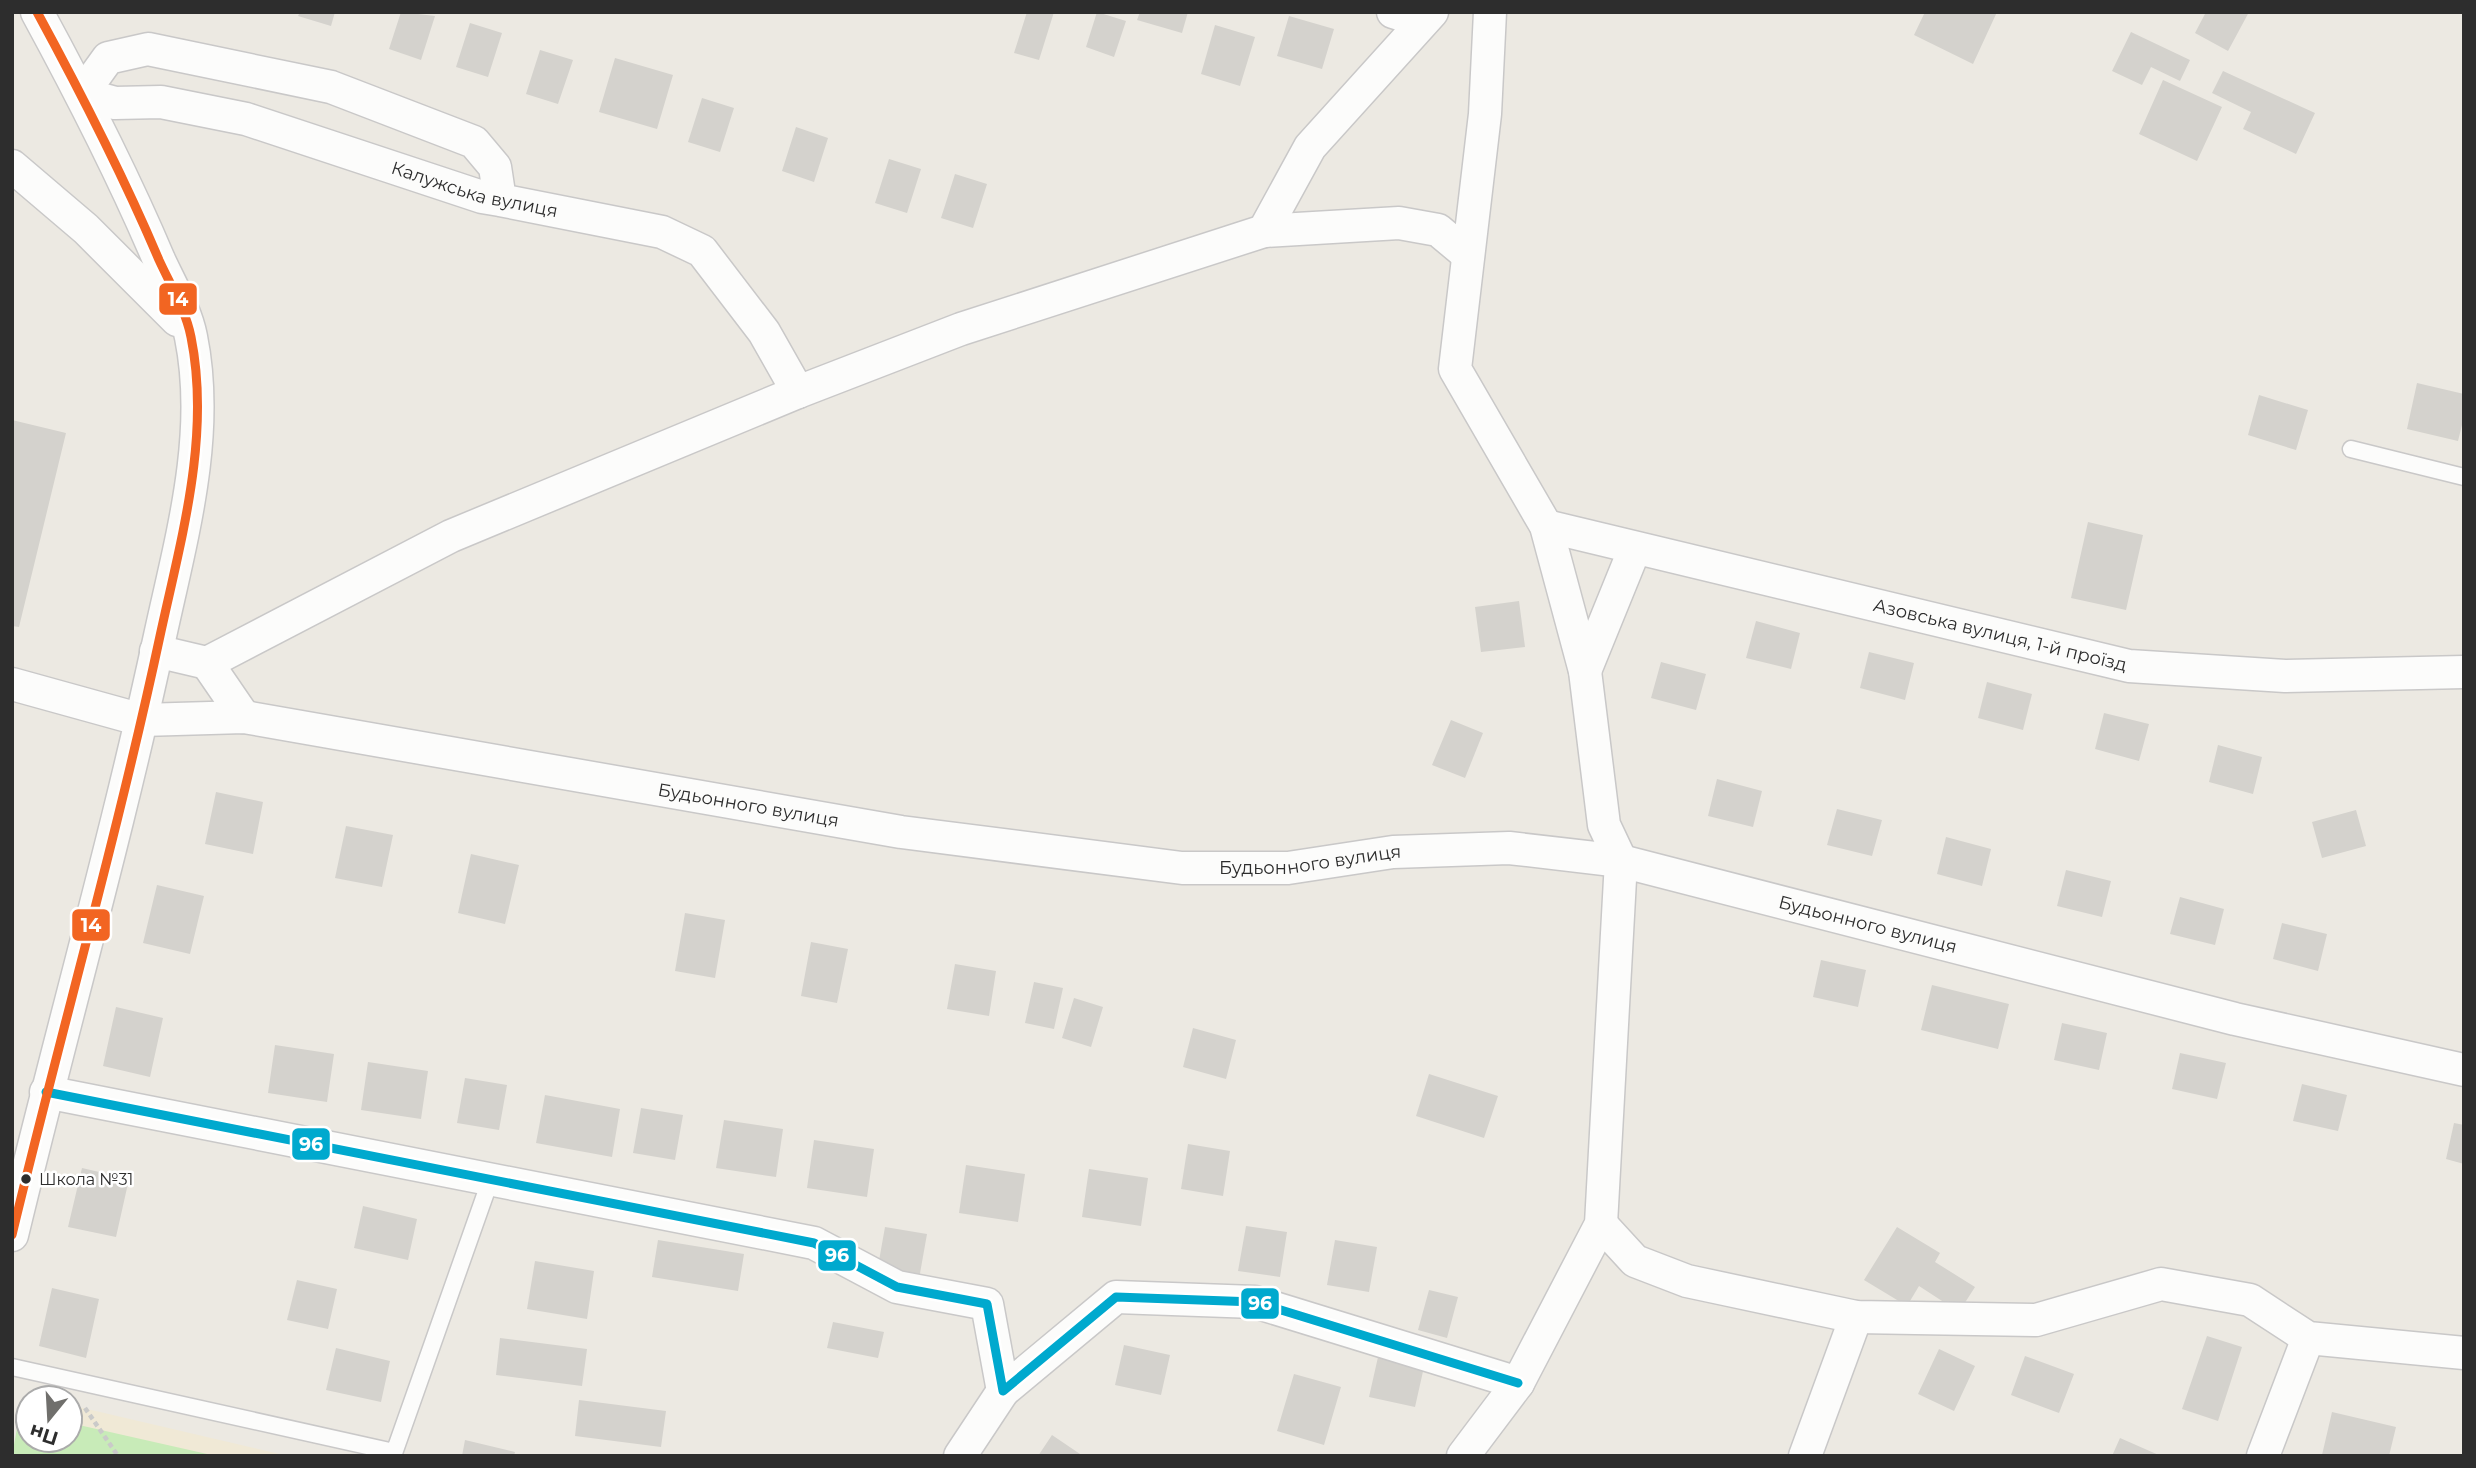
<svg xmlns="http://www.w3.org/2000/svg" width="2476" height="1468" font-family="Montserrat,sans-serif">
  <style>
    .education { fill: #f0e9d6 }
    .green { fill: #c8ebb8 }
    .building { fill: #d4d2cd }
    .lines { fill: none; stroke-linecap: round; stroke-linejoin: round }
    .lane-casing { stroke: #c9c8c8; stroke-width: 19 }
    .street-casing { stroke: #c9c8c8; stroke-width: 35 }
    .path { stroke: #cacac9; stroke-width: 4.5; stroke-dasharray: 5 3.5; stroke-linecap: butt }
    .lane { stroke: #fcfcfb; stroke-width: 16 }
    .street { stroke: #fcfcfb; stroke-width: 32 }
    .bus-1-casing { stroke: #fff; stroke-width: 14 }
    .bus-2-casing { stroke: #fff; stroke-width: 14 }
    .bus-1 { stroke: #00a9ce; stroke-width: 9 }
    .bus-2 { stroke: #f26522; stroke-width: 9 }
    .bus-dot { fill: #2d2d2d; stroke: #fff; stroke-width: 2.5 }
    .labels { text-anchor: middle; dominant-baseline: central; stroke-width: 5; stroke-linejoin: round; paint-order: stroke }
    .bus-label { font-size: 16px; fill: #2d2d2d; stroke: #fff; text-anchor: start }
    .street-label { font-size: 18px; fill: #2d2d2d; stroke: #fff }
    .line-badge { stroke: #fff; stroke-width: 2.5 }
    .badge-label { font-size: 19px; text-anchor: middle; font-weight: bold; fill: #fff }
  </style>
  <rect width="100%" height="100%" fill="#ece9e2"/>
  <path class="education" d="M70,1405L288,1456H17L28,1440H70Z"/>
  <path class="green" d="M20,1411L28,1413V1440H70V1423L216,1456H12Z"/>
  <path class="building" d="M300,12H335L331,26L298,16Z
    M401,12L435,16L421,60L389,49Z
    M1027,12H1054L1039,60L1014,53Z
    M1097,12L1126,21L1114,57L1086,47Z
    M1140,12H1188L1182,33L1137,20Z
    M1925,12H1997L1973,64L1914,35Z
    M2206,12H2249L2228,51L2195,33Z
    M1289,16L1334,29L1322,69L1277,56Z
    M470,23L502,33L488,77L456,67Z
    M1215,25L1255,37L1240,86L1201,74Z
    M2131,32L2190,60L2180,81L2151,67L2142,85L2112,71Z
    M540,50L573,60L558,104L526,94Z
    M615,58L673,75L657,129L599,112Z
    M2223,71L2315,113L2296,154L2243,129L2251,112L2212,93Z
    M2163,80L2222,107L2197,161L2139,134Z
    M702,98L734,108L720,152L688,142Z
    M796,127L828,138L814,182L782,171Z
    M889,159L921,169L907,213L875,203Z
    M955,174L987,184L973,228L941,218Z
    M2417,383L2464,394V417L2458,441L2407,429Z
    M2259,395L2308,410L2296,450L2248,435Z
    M12,420L66,433L19,627L12,626Z
    M2088,522L2143,535L2126,610L2071,598Z
    M1519,601L1525,647L1481,652L1475,607Z
    M1756,621L1800,633L1791,669L1746,658Z
    M1869,652L1914,663L1905,700L1860,688Z
    M1661,662L1706,674L1696,710L1651,698Z
    M1987,682L2032,694L2023,730L1978,718Z
    M2104,713L2149,724L2139,761L2095,749Z
    M1451,720L1483,733L1465,778L1432,765Z
    M2218,745L2262,757L2253,794L2209,782Z
    M1717,779L1762,791L1753,827L1708,816Z
    M216,792L263,802L253,854L205,844Z
    M1837,809L1882,820L1872,856L1827,845Z
    M2356,810L2366,846L2322,858L2312,822Z
    M346,826L393,835L382,887L335,878Z
    M1946,837L1991,849L1982,886L1937,874Z
    M471,854L519,865L505,924L458,913Z
    M2066,870L2111,881L2102,917L2057,906Z
    M157,885L204,896L190,954L143,943Z
    M2180,897L2224,909L2215,945L2170,934Z
    M685,913L725,920L715,978L675,971Z
    M2282,923L2327,934L2318,971L2273,959Z
    M811,942L848,949L837,1003L801,996Z
    M1821,960L1866,970L1858,1007L1813,997Z
    M955,964L996,971L989,1016L947,1009Z
    M1034,982L1063,988L1054,1029L1025,1023Z
    M1932,985L2009,1004L1998,1049L1921,1030Z
    M1074,998L1103,1007L1091,1047L1062,1038Z
    M116,1007L163,1018L150,1077L103,1066Z
    M2062,1023L2107,1033L2099,1070L2054,1060Z
    M1193,1028L1236,1040L1226,1079L1183,1067Z
    M275,1045L334,1054L327,1102L268,1093Z
    M2180,1053L2226,1063L2217,1099L2172,1089Z
    M368,1062L428,1071L421,1119L361,1110Z
    M1429,1074L1498,1096L1484,1138L1416,1116Z
    M465,1078L507,1085L499,1130L457,1123Z
    M2302,1084L2347,1095L2338,1131L2293,1121Z
    M545,1095L620,1109L612,1157L536,1143Z
    M641,1108L683,1115L675,1160L633,1153Z
    M724,1120L783,1129L776,1177L716,1168Z
    M2454,1123L2464,1125V1164L2446,1159Z
    M814,1140L874,1149L867,1197L807,1188Z
    M1188,1144L1230,1151L1223,1196L1181,1189Z
    M966,1165L1025,1174L1018,1222L959,1213Z
    M82,1168L129,1179L116,1237L68,1227Z
    M1089,1169L1148,1178L1141,1226L1082,1217Z
    M363,1206L417,1219L408,1260L354,1248Z
    M1246,1226L1287,1232L1280,1277L1238,1271Z
    M885,1227L927,1234L919,1279L877,1272Z
    M1897,1227L1940,1253L1935,1262L1975,1287L1959,1312L1919,1286L1907,1306L1864,1280Z
    M658,1240L744,1254L738,1291L652,1277Z
    M1335,1240L1377,1247L1369,1292L1327,1285Z
    M535,1261L594,1271L587,1319L527,1309Z
    M297,1280L337,1289L328,1329L287,1320Z
    M52,1288L99,1299L86,1358L39,1346Z
    M1429,1290L1458,1297L1447,1338L1418,1330Z
    M833,1322L884,1332L878,1358L827,1348Z
    M2207,1336L2242,1347L2218,1421L2182,1409Z
    M500,1338L587,1349L582,1386L496,1375Z
    M1124,1345L1170,1355L1161,1395L1115,1385Z
    M336,1348L390,1361L381,1402L326,1390Z
    M1939,1349L1975,1366L1954,1411L1918,1394Z
    M2025,1356L2074,1374L2059,1413L2011,1395Z
    M1378,1357L1424,1367L1415,1407L1369,1397Z
    M1294,1374L1341,1387L1324,1445L1277,1431Z
    M579,1400L666,1411L661,1447L575,1436Z
    M2332,1412L2396,1427L2389,1456L2322,1455Z
    M1052,1435L1083,1456H1038Z
    M2120,1438L2161,1456H2112Z
    M465,1440L515,1452L514,1456H462Z"/>
  <g class="lines">
    <g class="lane-casing">
      <path id="lane" d="M2351,449L2464,477
        M12,1367L394,1452
        M393,1456L490,1181"/>
    </g>
    <g class="street-casing">
      <g id="street">
        <path d="M1393,12L1422,21"/>
        <path d="M12,166L86,229L177,320"/>
        <path id="s1" d="M500,200L495,167L474,142L331,87L148,49L108,58L82,94L115,103L161,102L246,119L482,197L500,200L662,232L702,251L764,332L798,392"/>
        <path d="M1264,231L1399,223L1438,230L1468,255"/>
        <path id="s2" d="M1546,526L2129,666L2285,676L2464,672"/>
        <path d="M156,651L207,663L451,536L798,392L961,329L1264,231L1310,147L1432,12"/>
        <path d="M207,663L244,717"/>
        <path d="M1585,671L1635,548"/>
        <path id="s3" d="M12,684L142,720L244,717L901,832L1182,868H1288L1393,852L1509,848L1621,861L2235,1019L2464,1070"/>
        <path d="M46,1092L814,1243L897,1287L987,1304L1003,1391L1116,1297L1255,1302L1518,1383"/>
        <path d="M1601,1224L1635,1261L1687,1281L1856,1317L2036,1320L2161,1284L2250,1300L2308,1338L2464,1353"/>
        <path d="M12,1235C60,1035 117,837 160,636C181,539 211,436 191,337C186,311 170,284 159,260C123,175 81,93 37,12"/>
        <path d="M960,1456L1003,1391"/>
        <path d="M1463,1456L1518,1383L1601,1224L1621,861L1604,825L1585,671L1546,526L1455,369L1485,114L1490,12"/>
        <path d="M1805,1456L1856,1317"/>
        <path d="M2263,1456L2308,1338"/>
      </g>
    </g>
    <path class="path" d="M85,1408L118,1456"/>
    <use href="#lane" class="lane"/>
    <use href="#street" class="street"/>
    <g class="bus-1-casing">
      <path id="bus-1" d="M46,1092L814,1243L897,1287L987,1304L1003,1391L1116,1297L1255,1302L1518,1383"/>
    </g>
    <g class="bus-2-casing">
      <path id="bus-2" d="M12,1235C60,1035 117,837 160,636C181,539 211,436 191,337C186,311 170,284 159,260C123,175 81,93 37,12"/>
    </g>
    <use href="#bus-1" class="bus-1"/>
    <use href="#bus-2" class="bus-2"/>
  </g>
  <circle class="bus-dot" cx="26" cy="1179" r="6"/>
  <g class="labels">
    <g class="bus-label">
      <text x="39" y="1179">Школа №31</text>
    </g>
    <g class="street-label">
      <text stroke="none"><textPath href="#s1" startOffset="898">Калужська вулиця</textPath></text>
      <text stroke="none"><textPath href="#s2" startOffset="467">Азовська вулиця, 1-й проїзд</textPath></text>
      <text stroke="none"><textPath href="#s3" startOffset="749">Будьонного вулиця</textPath></text>
      <text stroke="none"><textPath href="#s3" startOffset="1316">Будьонного вулиця</textPath></text>
      <text stroke="none"><textPath href="#s3" startOffset="1883">Будьонного вулиця</textPath></text>
    </g>
  </g>
  <g class="line-badge">
    <rect x="158" y="282" width="40" height="34" rx="7" fill="#f26522"/>
    <rect x="71" y="908" width="40" height="34" rx="7" fill="#f26522"/>
    <rect x="291" y="1127" width="40" height="34" rx="7" fill="#00a9ce"/>
    <rect x="817" y="1239" width="40" height="33" rx="7" fill="#00a9ce"/>
    <rect x="1240" y="1287" width="40" height="33" rx="7" fill="#00a9ce"/>
  </g>
  <g class="badge-label">
    <text x="178" y="306">14</text>
    <text x="91" y="932">14</text>
    <text x="311" y="1151">96</text>
    <text x="837" y="1262">96</text>
    <text x="1260" y="1310">96</text>
  </g>
  <rect width="2476" height="1468" fill="none" stroke="#2d2d2d" stroke-width="28"/>
  <g transform="translate(49 1419) rotate(198)"><circle r="33" fill="#ffffff" stroke="#ababab" stroke-width="2"/>
  <path d="M0-5L12 26L0 18L-12 26Z" fill="#706f6c"/>
  <text y="-10" font-size="19" font-weight="bold" text-anchor="middle" fill="#2d2d2d">Пн</text>
  </g>
</svg>
